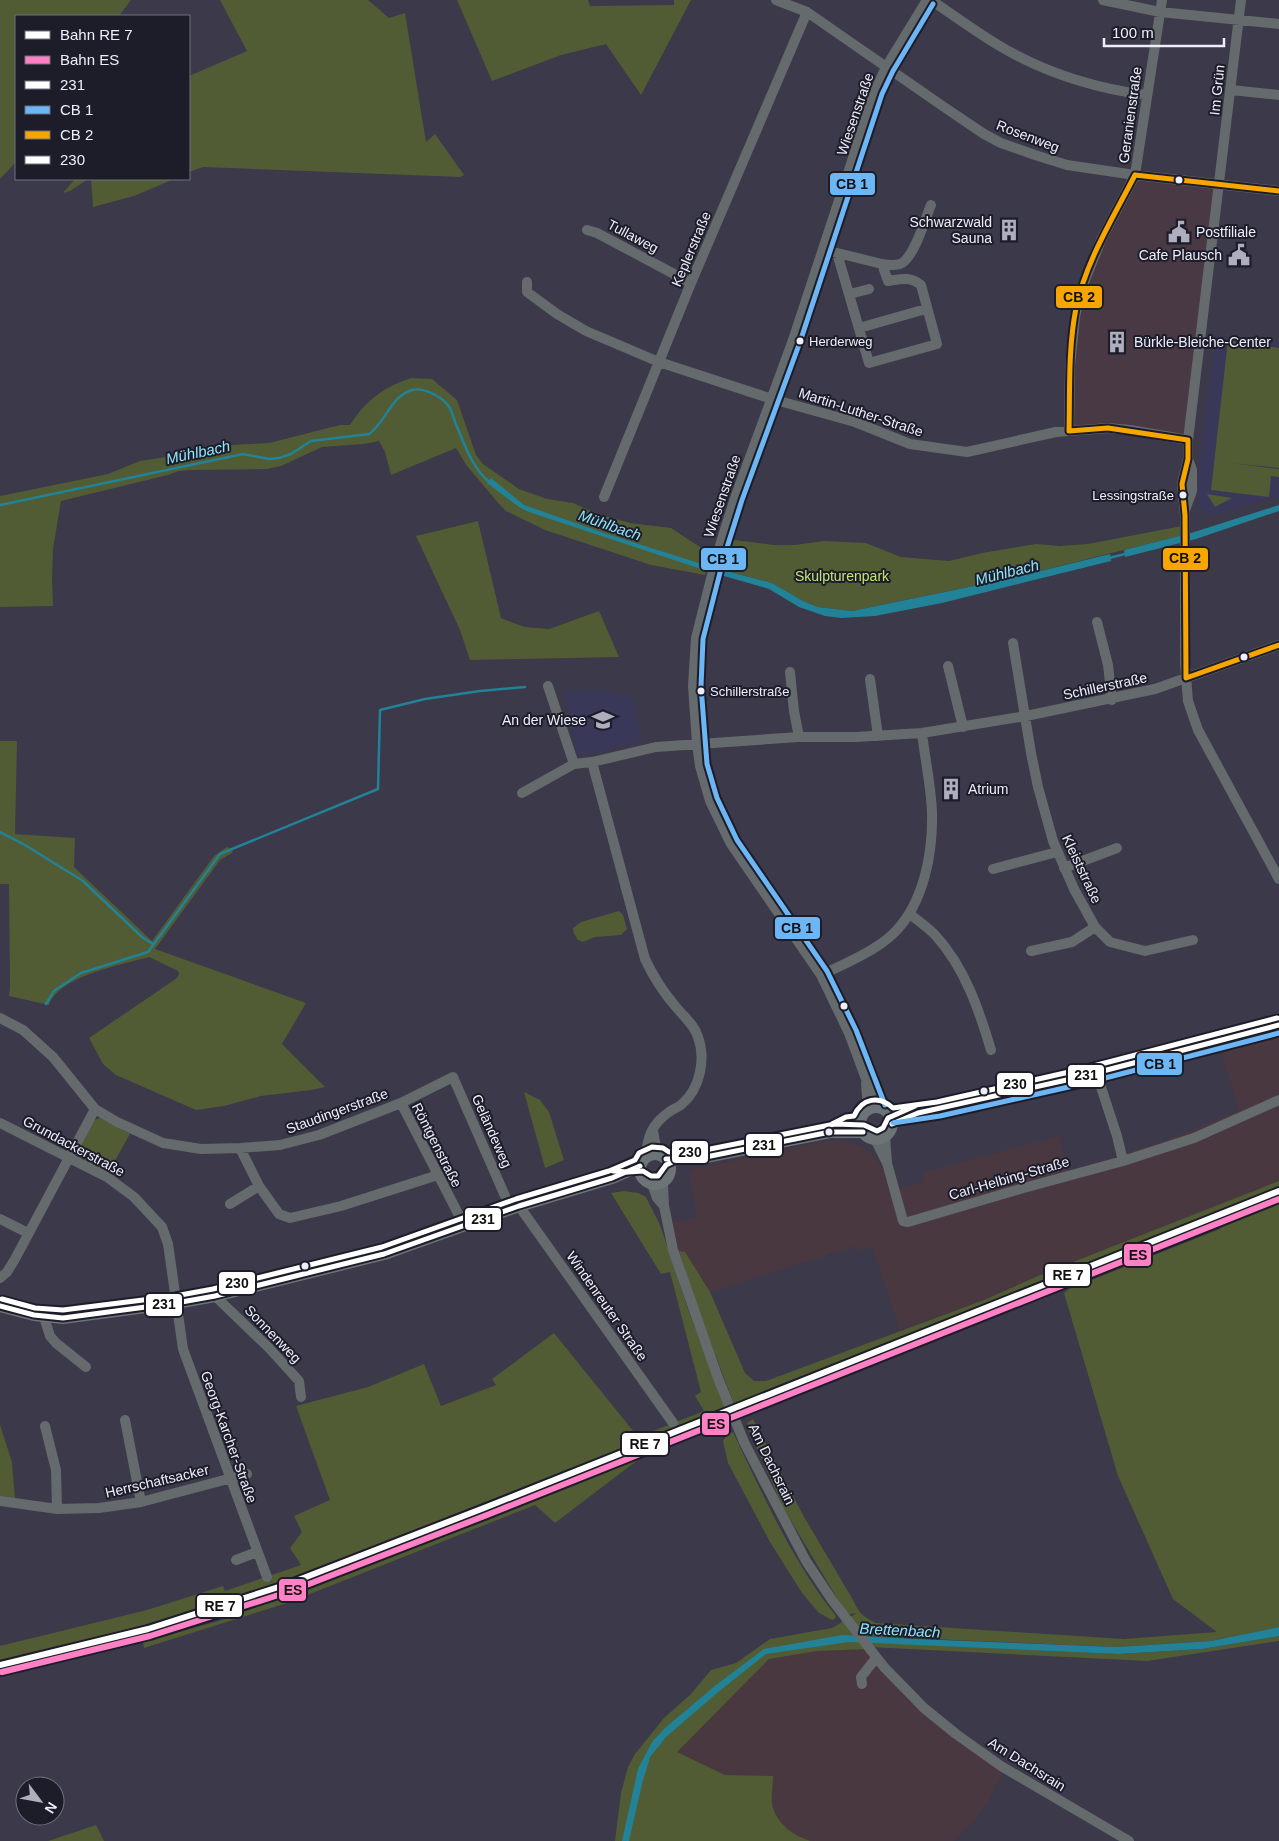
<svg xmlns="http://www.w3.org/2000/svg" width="1279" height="1841" font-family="Arial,sans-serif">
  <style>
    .commercial { fill: #483944 }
    .industrial { fill: #4a3840 }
    .built { fill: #3a3859 }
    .green { fill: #515c34 }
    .water { fill: #228297 }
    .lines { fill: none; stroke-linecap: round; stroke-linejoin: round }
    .stream { stroke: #228297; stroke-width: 2.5 }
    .minor { stroke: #656a6d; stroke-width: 10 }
    .major { stroke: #6d7478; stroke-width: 12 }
    .bus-1-casing { stroke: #1d1d2a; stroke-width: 9 }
    .bus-2-casing { stroke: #1d1d2a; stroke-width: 9 }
    .bus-3-casing { stroke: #1d1d2a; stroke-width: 9 }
    .bus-4-casing { stroke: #1d1d2a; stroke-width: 9 }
    .bus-1 { stroke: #fff; stroke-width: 5 }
    .bus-2 { stroke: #6db6f5; stroke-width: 5 }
    .bus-3 { stroke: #f7a600; stroke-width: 5 }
    .bus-4 { stroke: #fff; stroke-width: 5 }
    .rail-1-casing { stroke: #1d1d2a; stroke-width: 10 }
    .rail-2-casing { stroke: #1d1d2a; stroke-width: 10 }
    .rail-1 { stroke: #fff; stroke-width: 6 }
    .rail-2 { stroke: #ff80c5; stroke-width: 6 }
    .bus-dot { fill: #eeedfc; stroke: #1d1d2a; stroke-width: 2 }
    .labels { text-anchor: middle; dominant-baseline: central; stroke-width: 4; stroke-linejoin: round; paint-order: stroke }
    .bus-label { font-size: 13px; fill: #eeedfc; stroke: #1d1d2a; text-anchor: start }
    .street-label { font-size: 14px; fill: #eeedfc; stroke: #1d1d2a }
    .poi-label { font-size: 14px; fill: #eeedfc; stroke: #1d1d2a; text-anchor: end }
    .park-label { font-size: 14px; fill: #c5e56f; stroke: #1d1d2a }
    .water-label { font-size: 15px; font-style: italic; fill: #8ee5fc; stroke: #1d1d2a }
    .line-badge { stroke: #1d1d2a; stroke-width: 2 }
    .pale-badge-label { font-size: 14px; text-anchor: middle; font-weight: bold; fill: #111 }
  </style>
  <rect width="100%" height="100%" fill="#3b394a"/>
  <path class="commercial" d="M1135,175L1220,184L1188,440L1073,428V366L1081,290Z"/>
  <path class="industrial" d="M1279,1034V1181L1045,1273L984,1300L900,1330L872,1247L859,1251L857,1246L710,1292L685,1252L679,1251L672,1223L697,1217L689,1173L693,1169L821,1142L839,1140L861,1146L874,1156L884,1171L889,1192L894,1189L924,1182L922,1173L1059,1136L1068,1171L1161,1142L1239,1111L1221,1050Z
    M867,1649L881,1667L1004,1771L988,1802L976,1819L953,1841H811L801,1839L782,1825L772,1804L773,1776L725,1775L677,1752L769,1659L817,1651Z"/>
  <path class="built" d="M1216,336L1279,343V496L1213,515L1207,514L1204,512L1199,506L1198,497L1199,468Z
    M563,691H610L633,698L641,741L578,756Z
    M1279,1187V1200L1189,1237L750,1414L292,1594L222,1620L153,1640L39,1668L0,1674V1662L177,1617L286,1580L725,1408Z"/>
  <path class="green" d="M0,0H131L119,16H16V162L0,179Z
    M220,0H368L389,18L405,13L426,142L435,134L464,175L460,177L203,167L189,172V76L247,51Z
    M457,0H588L590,6L674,5V0H691L641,95L606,44L561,55L492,81Z
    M75,179H88L70,191L63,193Z
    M91,179H174L134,196L93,207Z
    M1228,340L1279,348V468L1230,463L1279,469V477L1271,476L1269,497L1211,490Z
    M411,378L432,379L457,400L476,455L483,464L519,489L547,499L573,503L598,514L630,523L671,528L709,553L708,565L705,575L651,565L545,530L506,511L500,505L467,466L456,448L391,475L385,452L379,441L364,444L322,447L281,466L267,469L192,470L179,471L168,475L61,501L53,549L52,581L53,606L0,607V496L108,474L140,461L191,453L216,451L230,445L269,443L340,425H350C365,401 384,387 411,378Z
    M1207,494L1232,498L1215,507Z
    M478,521L501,618L525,627L549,629L599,611L619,657L470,660L460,630L416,536Z
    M1182,526L1183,535L1008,579L852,611L818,607L805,602L772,583L719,569L718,566L726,539L774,545H795L824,541L866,543L901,557L949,561L982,553L1036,544L1060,546L1088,544Z
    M0,741H17L15,834L75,838L74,867L152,941L214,856L227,847L233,849L232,853L220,860L155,949L306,1003L282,1044L325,1087L311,1090L261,1096L224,1106L196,1110L116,1075L103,1064L89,1038L177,978L179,974L178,971L149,957C121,965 59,976 49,1005L9,996L10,987L9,884H0Z
    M619,911L623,915L627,929L621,935L595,937L583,942L578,940L574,934L573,928L581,922Z
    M524,1092L540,1100L549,1112L564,1160L545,1168Z
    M100,1118L130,1134L108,1173L80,1157L78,1150L92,1121Z
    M1279,1181V1187L734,1404L696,1304L679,1251L685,1252L710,1292L745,1373L754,1381H766L984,1300L1045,1273Z
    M624,1191L638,1193L646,1197L660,1225L688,1309L725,1408L286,1580L211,1606L82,1642L0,1662V1646L147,1610L223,1586L225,1591L301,1565L290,1548L302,1532L294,1516L330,1500L296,1406L368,1387L424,1364L441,1406L496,1385L492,1379L554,1333L638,1437L704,1411L695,1396L701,1392L670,1272L661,1274L611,1193Z
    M1279,1200V1627L1211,1641L1117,1647L861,1636L866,1642L1119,1654L1202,1649L1279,1636V1641L1147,1661L870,1647L867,1649L817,1651L769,1659L677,1752L725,1775L773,1776C773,1785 771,1796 772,1804C776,1823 793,1836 811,1841H615L621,1793L628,1767L635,1754L664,1718L691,1694L711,1670L736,1663L770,1639L832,1628L857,1613L850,1614L844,1610L784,1509L747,1426V1423L753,1419L803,1515L853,1600C859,1613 863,1617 876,1623L1124,1639L1217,1632L1173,1599L1118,1476L1064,1293L1069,1289L1220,1229L1219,1225Z
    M0,1425L12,1462L15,1500L0,1498Z
    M733,1432C763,1495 792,1561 836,1616L835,1619L832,1620L819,1613L802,1593L770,1542L728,1463L723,1441L727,1435Z
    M638,1458L639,1459L555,1523L535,1505L287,1603L144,1648L143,1642L222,1620Z
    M96,1825L104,1841H48Z"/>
  <path class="water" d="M491,478L524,505L604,533L708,566L772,583L805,602L818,607L852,611L1008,579L1110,554L1111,561L942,603L875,616L841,618L825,616L799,607L769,589L710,572L529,512L519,507L487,483Z
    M1279,505V511L1196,539L1125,557L1124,550L1191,533Z
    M1279,1627V1636L1202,1649L1119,1654L849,1642L766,1654L717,1693L666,1737L650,1757L642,1784L629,1841H622L638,1769L652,1742L665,1728L716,1685L764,1649L842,1635L916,1639L1117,1647L1211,1641Z"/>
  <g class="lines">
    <path class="stream" d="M0,505L243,454L269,459L279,458L291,454L311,441L369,434C385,423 391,396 412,390C423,387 440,396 447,404C451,408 453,416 455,422C464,443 471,466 489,482
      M1109,558L1125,554
      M0,832L25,845L83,881L142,937L153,944
      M46,1004L54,991L81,973L148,952L220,854L378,789L380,710L425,699L480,691L525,687"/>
    <path class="minor" d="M776,0L807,12L944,107L984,134L1001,143L1035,155L1067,165L1135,175L1279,191
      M931,0C953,15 975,31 998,45C1043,72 1094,88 1146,95
      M1103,0L1160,12L1279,24
      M1231,90L1279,95
      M587,230L597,233L691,283
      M833,252L882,264C888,265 897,266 902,263C915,255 925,219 931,205
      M837,253L869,363L937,344L921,285C910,276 901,279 888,281L882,264
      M527,282V292L557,314L586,331L659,362L772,399L855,422L910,444L967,452L1056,432L1108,428L1130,430L1188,440
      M850,294L869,289
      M859,328L926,309
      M1069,431L1070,366L1075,317L1081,290L1101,240L1135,175L1162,0
      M1188,459L1182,484L1185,515V664L1188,701L1198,730L1279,879
      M604,497L691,283L807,12
      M1185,510L1192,491V470L1188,459V440L1241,0
      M1097,622L1108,665L1112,700
      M1013,643L1031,753L1038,787L1053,841L1074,889L1095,927L1110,942L1145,951L1193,940
      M948,666L963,727
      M790,672L794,711L799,737
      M870,679L878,736
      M548,686L574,764
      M592,762L645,959C653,976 663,992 676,1007C684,1017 694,1024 698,1037C706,1059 700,1089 682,1104C679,1107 673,1109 669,1112C652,1124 647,1137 646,1157
      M522,793L574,764L592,762L656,747L799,737H856L922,733L1026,716L1155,689L1279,645
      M1064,868L1117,848
      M993,869L1057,852
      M910,914C918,921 929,928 936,936C965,968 979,1010 991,1050
      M1031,951L1072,942L1095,927
      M821,975C843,965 877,950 894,933C924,903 933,853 932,812C931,786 925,759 922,733
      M0,1018L23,1030L53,1057L95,1109L117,1122L163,1143L201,1149L240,1148L280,1145L319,1135L401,1103L453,1077L505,1196
      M866,1083L868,1109
      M1100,1084L1117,1136L1123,1161
      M401,1103L464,1225
      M878,1107L874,1095L866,1079L849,1033L821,975L731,844L710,801L700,766L697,743L693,686L696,638L717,555L735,498L793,340L875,91L886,67L927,0
      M0,1123L107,1177L134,1197L162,1227L168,1244L183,1349L267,1577
      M653,1130L657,1154
      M885,1137L887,1162
      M875,1139L887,1163L903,1221L908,1222L1020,1189L1123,1161L1194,1138L1279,1100
      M240,1148L259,1186L279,1214L290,1218L341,1206L438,1175
      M663,1183L664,1206L673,1250L718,1378L744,1442L763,1479L806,1561L832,1600L884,1667L924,1708L956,1734L1001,1766L1129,1841
      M652,1184L657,1198L664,1206
      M230,1204L259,1186
      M519,1206L673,1423
      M0,1219L28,1233
      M0,1278L7,1272L15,1259L95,1109
      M215,1296L269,1348L299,1381L301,1397
      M44,1317L50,1336L56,1343L86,1367
      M125,1420L141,1502
      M45,1426L56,1470L57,1509
      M0,1501L57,1509L99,1508L141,1502L247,1474
      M236,1560L257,1552
      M862,1684L861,1677L876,1658"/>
    <path class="major" d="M860 1123a16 16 0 1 1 32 0a16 16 0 1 1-32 0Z
      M891,1116C906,1112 922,1111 938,1109L1080,1077L1279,1025
      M640 1169a15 15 0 1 1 30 0a15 15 0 1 1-30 0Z
      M666,1159H696L830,1132H863
      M0,1306L34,1315L63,1318L176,1303L215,1296L384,1254L519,1206L612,1178L640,1166"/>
    <g class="bus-1-casing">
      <path id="bus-1" d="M892,1124L918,1113L1080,1077L1279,1025
        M666,1159H696L830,1132H863
        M0,1306L34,1315L63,1318L176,1303L215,1296L384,1254L519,1206L612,1178L640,1166"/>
    </g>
    <g class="bus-2-casing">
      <path id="bus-2" d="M885,1105L856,1030L827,971L737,840L717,798L707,764L701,686L703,639L724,557L742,500L800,342L882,94L893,71L933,4
        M893,1123L940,1116L1082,1084L1279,1033"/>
    </g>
    <g class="bus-3-casing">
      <path id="bus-3" d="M1135,175L1279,191
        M1069,431C1070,390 1068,349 1076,308C1086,261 1113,218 1135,175
        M1069,431L1108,428L1188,440
        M1186,678L1185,515L1182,484L1188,459V440
        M1186,678L1279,645"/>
    </g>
    <g class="bus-4-casing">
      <path id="bus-4" d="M832,1124L846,1117L854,1116C862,1098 879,1095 893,1108L937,1102L1078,1070L1277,1018
        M613,1171L628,1172L643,1171L651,1176H658L666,1165L693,1152
        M2,1299L35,1308L63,1310L175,1296L213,1289L382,1247L516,1199L609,1171L635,1160L639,1153L652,1147L663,1148L669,1152H695L835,1124L864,1125L877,1131L883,1128L888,1118L915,1106"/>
    </g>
    <use href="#bus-1" class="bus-1"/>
    <use href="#bus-2" class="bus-2"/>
    <use href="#bus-3" class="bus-3"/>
    <use href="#bus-4" class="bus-4"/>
    <g class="rail-1-casing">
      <path id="rail-1" d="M0,1665L148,1629L288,1584L484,1508L1279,1191"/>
    </g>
    <g class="rail-2-casing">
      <path id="rail-2" d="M2,1672L150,1636L291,1591L487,1515L1279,1199"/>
    </g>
    <use href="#rail-1" class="rail-1"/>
    <use href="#rail-2" class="rail-2"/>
  </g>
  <defs>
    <g id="building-bare" transform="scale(1.725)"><path d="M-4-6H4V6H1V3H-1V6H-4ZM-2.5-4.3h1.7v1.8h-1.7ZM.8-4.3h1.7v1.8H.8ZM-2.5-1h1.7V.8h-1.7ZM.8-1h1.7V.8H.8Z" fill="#afaebe" stroke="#1d1d2a" stroke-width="2.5" paint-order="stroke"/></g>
    <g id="civic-bare" transform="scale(1.725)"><path d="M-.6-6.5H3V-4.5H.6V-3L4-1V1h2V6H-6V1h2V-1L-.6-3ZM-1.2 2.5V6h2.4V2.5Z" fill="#afaebe" stroke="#1d1d2a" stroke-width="2.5" paint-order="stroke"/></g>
    <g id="school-bare" transform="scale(1.725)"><path d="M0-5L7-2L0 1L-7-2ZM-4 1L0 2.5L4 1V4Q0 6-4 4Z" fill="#afaebe" stroke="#1d1d2a" stroke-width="2.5" paint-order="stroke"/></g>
  </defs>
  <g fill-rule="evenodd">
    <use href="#building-bare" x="1009" y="230"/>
    <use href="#civic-bare" x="1179" y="232"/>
    <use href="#civic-bare" x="1239" y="255"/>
    <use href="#building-bare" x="1117" y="342"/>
    <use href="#school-bare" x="603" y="720"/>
    <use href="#building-bare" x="951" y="789"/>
  </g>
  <g class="bus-dot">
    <circle cx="1179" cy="180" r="4.5"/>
    <circle cx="800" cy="341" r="4.5"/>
    <circle cx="1183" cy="495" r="4.5"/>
    <circle cx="1244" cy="657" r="4.5"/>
    <circle cx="701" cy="691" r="4.5"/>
    <circle cx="844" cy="1006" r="4.5"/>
    <circle cx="984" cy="1091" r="4.5"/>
    <circle cx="829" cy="1132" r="4.5"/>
    <circle cx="305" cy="1266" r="4.5"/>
  </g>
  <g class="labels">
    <g class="bus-label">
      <text x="809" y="341">Herderweg</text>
      <text x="1174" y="495" text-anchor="end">Lessingstraße</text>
      <text x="710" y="691">Schillerstraße</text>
    </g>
    <g class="street-label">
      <text transform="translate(1217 90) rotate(-84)">Im Grün</text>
      <text transform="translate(855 114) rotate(-71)">Wiesenstraße</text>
      <text transform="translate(1130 115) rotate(-82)">Geranienstraße</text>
      <text transform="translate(1028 136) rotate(21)">Rosenweg</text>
      <text transform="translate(633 236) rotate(28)">Tullaweg</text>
      <text transform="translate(691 249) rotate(-67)">Keplerstraße</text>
      <text transform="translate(861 412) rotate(18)">Martin-Luther-Straße</text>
      <text transform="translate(722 496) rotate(-71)">Wiesenstraße</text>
      <text transform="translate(1105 686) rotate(-12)">Schillerstraße</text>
      <text transform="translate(1082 869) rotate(65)">Kleiststraße</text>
      <text transform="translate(337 1111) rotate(-20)">Staudingerstraße</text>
      <text transform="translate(492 1131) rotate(66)">Geländeweg</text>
      <text transform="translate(437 1145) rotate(63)">Röntgenstraße</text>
      <text transform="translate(74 1146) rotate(28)">Grundackerstraße</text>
      <text transform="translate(1009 1178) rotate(-16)">Carl-Helbing-Straße</text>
      <text transform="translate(607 1306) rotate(55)">Windenreuter Straße</text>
      <text transform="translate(273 1334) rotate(46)">Sonnenweg</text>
      <text transform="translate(229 1437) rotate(70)">Georg-Karcher-Straße</text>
      <text transform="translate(772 1464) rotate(64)">Am Dachsrain</text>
      <text transform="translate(157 1481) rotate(-13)">Herrschaftsacker</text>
      <text transform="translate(1027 1764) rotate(32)">Am Dachsrain</text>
    </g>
    <g class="poi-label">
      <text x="992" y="222">Schwarzwald<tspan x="992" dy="16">Sauna</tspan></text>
      <text x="1196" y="232" text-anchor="start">Postfiliale</text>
      <text x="1222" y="255">Cafe Plausch</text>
      <text x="1134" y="342" text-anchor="start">Bürkle-Bleiche-Center</text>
      <text x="586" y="720">An der Wiese</text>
      <text x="968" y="789" text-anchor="start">Atrium</text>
    </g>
    <g class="park-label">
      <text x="842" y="576">Skulpturenpark</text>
    </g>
    <g class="water-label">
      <text transform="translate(198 452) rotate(-12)">Mühlbach</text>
      <text transform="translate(610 525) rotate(19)">Mühlbach</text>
      <text transform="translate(1007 572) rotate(-14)">Mühlbach</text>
      <text transform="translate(900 1630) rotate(3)">Brettenbach</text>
    </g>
  </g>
  <g class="line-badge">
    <rect x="829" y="172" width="47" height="24" rx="5" fill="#6db6f5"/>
    <rect x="1055" y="285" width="48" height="24" rx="5" fill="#f7a600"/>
    <rect x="1162" y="547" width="47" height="24" rx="5" fill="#f7a600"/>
    <rect x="700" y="547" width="47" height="24" rx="5" fill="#6db6f5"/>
    <rect x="774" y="916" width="47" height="24" rx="5" fill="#6db6f5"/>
    <rect x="1136" y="1052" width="47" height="24" rx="5" fill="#6db6f5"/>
    <rect x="1067" y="1064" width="38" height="24" rx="5" fill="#fff"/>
    <rect x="996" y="1072" width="38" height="24" rx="5" fill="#fff"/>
    <rect x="745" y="1133" width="38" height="24" rx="5" fill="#fff"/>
    <rect x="671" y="1140" width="38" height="24" rx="5" fill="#fff"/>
    <rect x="464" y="1207" width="38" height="24" rx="5" fill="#fff"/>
    <rect x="1123" y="1243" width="29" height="24" rx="5" fill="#ff80c5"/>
    <rect x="1044" y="1263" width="47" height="24" rx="5" fill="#fff"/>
    <rect x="218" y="1271" width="38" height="24" rx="5" fill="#fff"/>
    <rect x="145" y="1293" width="38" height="24" rx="5" fill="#fff"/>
    <rect x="701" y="1412" width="29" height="24" rx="5" fill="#ff80c5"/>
    <rect x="621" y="1432" width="48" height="24" rx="5" fill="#fff"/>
    <rect x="278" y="1578" width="29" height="24" rx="5" fill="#ff80c5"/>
    <rect x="196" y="1594" width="47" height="24" rx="5" fill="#fff"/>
  </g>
  <g class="pale-badge-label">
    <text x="852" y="189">CB 1</text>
    <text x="1079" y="302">CB 2</text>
    <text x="1185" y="563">CB 2</text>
    <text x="723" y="564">CB 1</text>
    <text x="797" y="933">CB 1</text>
    <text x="1160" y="1069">CB 1</text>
    <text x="1086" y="1080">231</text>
    <text x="1015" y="1089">230</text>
    <text x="764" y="1150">231</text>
    <text x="690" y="1157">230</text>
    <text x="483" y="1224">231</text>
    <text x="1138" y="1260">ES</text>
    <text x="1068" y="1280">RE 7</text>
    <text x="237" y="1288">230</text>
    <text x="164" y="1309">231</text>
    <text x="716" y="1429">ES</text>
    <text x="645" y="1449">RE 7</text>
    <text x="293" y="1595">ES</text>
    <text x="220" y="1611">RE 7</text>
  </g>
  <rect x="15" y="15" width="175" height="165" fill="#1d1d2a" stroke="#71707e"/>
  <rect x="25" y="31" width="25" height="8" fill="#ffffff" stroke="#71707e"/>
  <text x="60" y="40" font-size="15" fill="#eeedfc">Bahn RE 7</text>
  <rect x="25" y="56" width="25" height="8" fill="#ff80c5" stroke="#71707e"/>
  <text x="60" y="65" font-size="15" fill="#eeedfc">Bahn ES</text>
  <rect x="25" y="81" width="25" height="8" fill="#ffffff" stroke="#71707e"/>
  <text x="60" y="90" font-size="15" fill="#eeedfc">231</text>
  <rect x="25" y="106" width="25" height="8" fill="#6db6f5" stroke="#71707e"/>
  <text x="60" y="115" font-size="15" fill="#eeedfc">CB 1</text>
  <rect x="25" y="131" width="25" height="8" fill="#f7a600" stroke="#71707e"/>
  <text x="60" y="140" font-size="15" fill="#eeedfc">CB 2</text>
  <rect x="25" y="156" width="25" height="8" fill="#ffffff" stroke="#71707e"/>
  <text x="60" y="165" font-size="15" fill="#eeedfc">230</text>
  <g transform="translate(40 1801) rotate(122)"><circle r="24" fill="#1d1d2a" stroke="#71707e"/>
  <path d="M0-4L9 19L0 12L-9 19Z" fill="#afaebe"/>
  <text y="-8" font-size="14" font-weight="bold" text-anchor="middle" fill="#eeedfc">N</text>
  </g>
  <path d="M1104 38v8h120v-8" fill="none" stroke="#eeedfc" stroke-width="2.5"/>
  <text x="1112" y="38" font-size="15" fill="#eeedfc" stroke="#1d1d2a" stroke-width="4" paint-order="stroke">100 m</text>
</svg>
